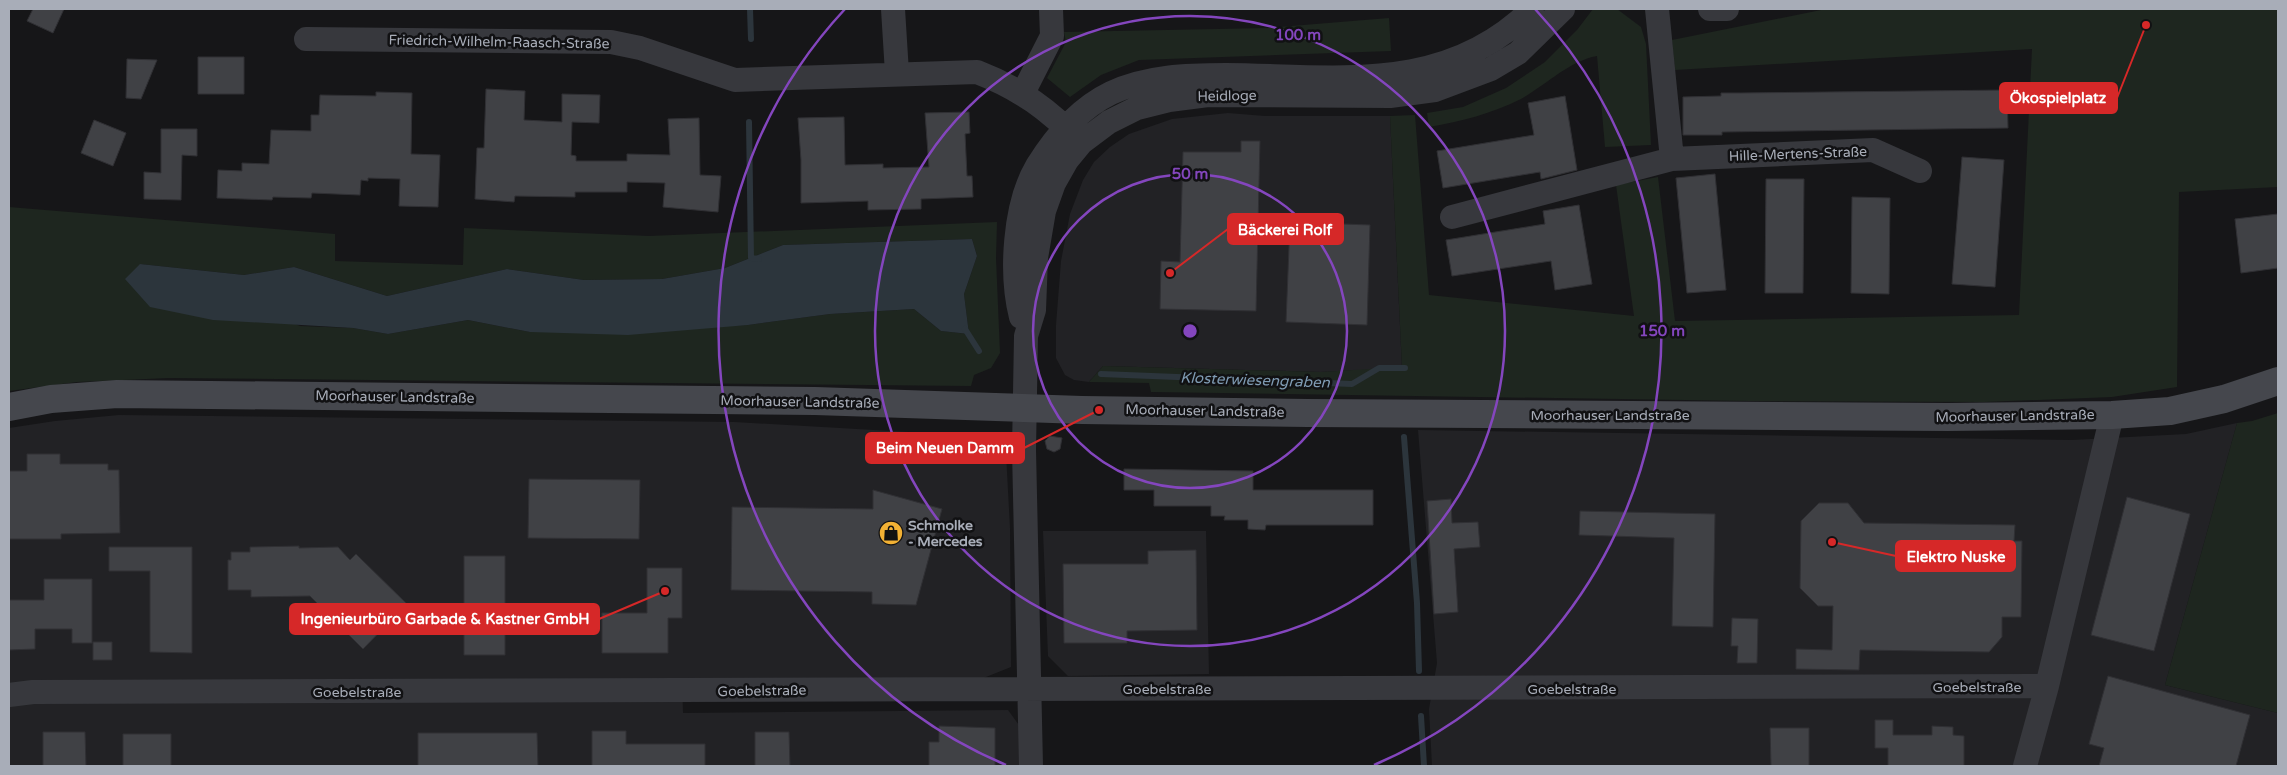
<svg xmlns="http://www.w3.org/2000/svg" width="2287" height="775" font-family="'Varela Round',sans-serif">
  <style>
    .built { fill: #222225 }
    .green { fill: #1e261f; fill-rule: evenodd }
    .water { fill: #2c353c }
    .lines { fill: none; stroke-linecap: round; stroke-linejoin: round }
    .stream { stroke: #2c353c; stroke-width: 6 }
    .building { fill: #404145; stroke: #303034 }
    .street { stroke: #37383d; stroke-width: 24 }
    .secondary { stroke: #45474d; stroke-width: 28 }
    .ring { fill: none; stroke: #8446be; stroke-width: 2.5 }
    .labels { text-anchor: middle; dominant-baseline: central; stroke-width: 5; stroke-linejoin: round; paint-order: stroke }
    .street-label { font-size: 14px; fill: #a8adb8; stroke: #111113 }
    .poi-label { font-size: 14px; font-weight: bold; fill: #a8adb8; stroke: #111113; text-anchor: start }
    .water-label { font-size: 15px; font-style: italic; fill: #7f9bb3; stroke: #111113 }
    .centre { fill: #8446be; stroke: #111113; stroke-width: 2.5 }
    .ring-label { font-size: 15px; text-anchor: middle; font-weight: bold; fill: #8446be; stroke: #111113; stroke-width: 5; stroke-linejoin: round; paint-order: stroke }
    .leader { fill: none; stroke: #d62828; stroke-width: 2 }
    .callout-dot { fill: #d62828; stroke: #111113; stroke-width: 2 }
    .callout { fill: #d62828; stroke: #d62828; stroke-width: 2 }
    .callout-label { font-size: 15px; text-anchor: middle; font-weight: bold; fill: #fff }
  </style>
  <rect width="100%" height="100%" fill="#161618"/>
  <path class="built" d="M1228,113L1265,116H1390L1402,368L1321,372L1103,366L1089,382L1074,380L1065,375L1056,358V325L1061,261L1070,214L1083,180L1094,162L1110,147L1129,134L1172,119Z
    M119,415L734,422L995,437L1001,443L1006,453L1010,528L1011,667L981,679L682,680L683,713L1008,710L1019,725V766H9V428L55,421Z
    M2237,423L2165,685L2278,713V766H1432L1429,709L1437,663L1418,430L2072,440L2186,434Z
    M1043,531H1206L1209,674L1068,676L1048,656Z"/>
  <path class="green" d="M1593,9H1617L1641,27L1646,44L1651,145L1605,147L1597,56C1569,61 1546,85 1521,99C1491,114 1462,121 1429,127L1427,113L1463,107L1506,88L1545,62L1577,30Z
    M1826,9H2278V187L2179,192L2177,387L2112,397L1984,402L1748,401L1151,392L1149,383L1089,382L1103,366L1321,372L1402,367L1390,116L1415,115L1429,295L1634,316L1616,185L1658,177L1675,321L2019,315L2032,49L1675,70L1672,40Z
    M1389,18L1391,51L1139,60L1101,75L1070,97L1047,78L1066,42L1064,32L1268,28Z
    M9,207L335,234V261L463,265L464,228L649,236L997,222L996,258L1000,353L991,368L974,375L971,386L169,378L77,382L9,391ZM972,239L977,256L964,294L969,334L941,331L914,309L830,314L748,325L530,332L468,320L388,334L353,328L300,326L140,264L244,275L294,267L387,296L507,269L584,280L662,279L725,268L783,245Z
    M2278,413V713L2165,685L2237,423L2252,421Z"/>
  <path class="water" d="M972,239L977,256L964,294L969,334L941,331L914,309L830,314L748,325L628,335L530,332L468,320L388,334L353,328L213,320L150,307L125,279L140,264L244,275L294,267L387,296L507,269L584,280L662,279L725,268L783,245Z"/>
  <g class="lines">
    <path class="stream" d="M750,9L751,39
      M749,122L751,258L759,259
      M965,329L979,351
      M1101,374L1352,384L1379,368H1405
      M1404,437L1417,603L1419,671
      M1421,716L1424,766"/>
  </g>
  <path class="building" d="M33,9H64L53,33L27,21Z
    M198,57H244V94H198Z
    M127,59L157,60L141,99L126,98Z
    M486,89L525,91L524,120L562,122V94L600,95L599,123L572,122L571,155L576,156V161H627V154L670,155L668,119L699,118L700,175L721,176L718,212L663,207L665,183L627,182V192H575V197L515,196L514,202L475,199L477,148H484Z
    M2007,90L2008,128L1722,132V135H1683V97L1721,96V93H1740Z
    M376,92L412,93L411,154L440,155L438,207L399,206L400,179L368,178V181L361,180L360,195L312,193L311,198L273,197L272,200L217,198L218,170L242,171V163L269,164L271,130L311,131V115H319L320,95L376,96Z
    M1565,96L1577,170L1541,179L1540,172L1443,188L1437,151L1534,135L1528,103Z
    M969,112L970,133L965,134L967,176H972L973,197L921,199V209L868,210V201L801,203V160L798,118L844,117L845,165L883,164V168L929,167L925,113Z
    M94,120L126,133L113,166L81,153Z
    M161,129H197V156L182,155L181,200L144,199V172L161,173Z
    M1241,141H1260L1256,311L1160,309L1161,261L1180,262L1183,152H1241Z
    M1962,157L2004,160L1995,287L1952,284Z
    M1715,174L1726,290L1687,293L1676,178Z
    M1766,179H1804L1803,293H1765Z
    M1852,197L1890,198L1889,294L1851,293Z
    M1579,205L1592,284L1555,290L1551,261L1452,276L1446,240L1545,224L1543,211Z
    M2278,214V268L2241,273L2235,219Z
    M1290,222L1370,225L1367,325L1286,322Z
    M1050,436L1062,438L1060,449L1054,452L1047,449L1045,441Z
    M27,454H60V464H108V470H119L120,533L61,534V539H9V471H27Z
    M1124,469L1253,471V490H1373V525H1266L1265,530L1248,529V520H1224L1225,516H1211V506H1154V490H1124Z
    M529,479L640,480L639,539L528,538Z
    M873,490L942,509L916,605L872,604V592L731,590L732,507L873,509Z
    M2127,497L2190,514L2154,651L2091,635Z
    M1451,499L1452,523L1478,522L1480,547L1454,549L1458,612L1434,614L1427,501Z
    M1819,503H1848L1864,523L2015,525L2014,541H2022L2021,617H2002V637L1989,652L1860,650L1859,670L1796,669V649L1832,650L1833,606H1818L1800,588L1801,521Z
    M1580,511L1715,514L1713,627L1672,626L1674,538L1579,535Z
    M299,546V548L338,547L350,560L356,554L407,604L363,649L310,596L251,597V590H228V560H231V552H250V547Z
    M109,547H192V653L150,652V571H109Z
    M1196,550L1197,630L1127,631V643H1064L1063,564H1148V551Z
    M464,556H505V655H464Z
    M647,568H682V618H668V653H602V613H647Z
    M44,579H92V643H72V629H35V649L9,650V600H44Z
    M1732,618L1758,619L1757,663H1737L1738,646H1731Z
    M93,642H112V660H93Z
    M2108,676L2250,715L2236,766H2099L2104,748L2089,744Z
    M1875,720H1893V735H1932V726L1953,727V735L1964,736V766H1888V748H1875Z
    M939,726L995,728V766H929V742H939Z
    M1770,728H1809V766H1771Z
    M592,731H626V744H705V766H592Z
    M43,732H85L86,766H43Z
    M755,732H789L790,766H755Z
    M418,733H537L538,766H418Z
    M123,734H171V766H123Z"/>
  <g class="lines">
    <path class="street" d="M893,9L897,73
      M1657,9L1672,159L1873,150L1920,171
      M1710,9H1727
      M306,39L611,42L640,48L735,80L977,72C1021,89 1049,110 1081,143
      M1023,93L1052,36L1051,9
      M1452,217L1672,159
      M1021,317C1010,274 1014,205 1037,166C1055,137 1080,108 1111,93C1147,76 1188,75 1226,75C1337,76 1446,95 1532,9
      M9,695L33,692L2047,686L2112,415
      M1031,766L1024,450L1026,336L1034,310L1036,258L1044,211L1054,183L1067,160L1081,143L1109,122L1137,108L1169,100L1208,95L1390,96L1435,90L1491,69L1518,53L1563,9
      M2025,766L2047,686"/>
    <path class="secondary" d="M9,407L51,399L117,394L815,401L1082,410L1308,413L1948,417L2112,415L2170,411L2224,399L2278,381"/>
  </g>
  <g class="ring">
    <circle cx="1190" cy="331" r="157"/>
    <circle cx="1190" cy="331" r="315"/>
    <path d="M1006 765A472 472 0 0 1 845 9M1535 9A472 472 0 0 1 1374 765"/>
  </g>
  <defs>
    <g id="shop-disc" transform="scale(1.25)"><circle r="9.5" fill="#f2b134" stroke="#111113"/><path d="M-5-2.5h2.3a2.7 3.5 0 0 1 5.4 0H5L5.5 6h-11ZM-1.5-2.5h3a1.5 2.3 0 0 0-3 0Z" fill="#111"/></g>
  </defs>
  <g fill-rule="evenodd">
    <use href="#shop-disc" x="891" y="533"/>
  </g>
  <g class="labels">
    <g class="street-label">
      <text transform="translate(499 42) rotate(1)">Friedrich-Wilhelm-Raasch-Straße</text>
      <text transform="translate(1227 96) rotate(-1)">Heidloge</text>
      <text transform="translate(1798 154) rotate(-2)">Hille-Mertens-Straße</text>
      <text transform="translate(395 397) rotate(1)">Moorhauser Landstraße</text>
      <text transform="translate(800 402) rotate(1)">Moorhauser Landstraße</text>
      <text transform="translate(1205 411) rotate(1)">Moorhauser Landstraße</text>
      <text x="1610" y="415">Moorhauser Landstraße</text>
      <text transform="translate(2015 416) rotate(-1)">Moorhauser Landstraße</text>
      <text x="1977" y="687">Goebelstraße</text>
      <text x="1167" y="689">Goebelstraße</text>
      <text x="1572" y="689">Goebelstraße</text>
      <text transform="translate(762 691) rotate(-1)">Goebelstraße</text>
      <text x="357" y="692">Goebelstraße</text>
    </g>
    <g class="poi-label">
      <text x="908" y="525">Schmolke<tspan x="908" dy="16">- Mercedes</tspan></text>
    </g>
    <g class="water-label">
      <text transform="translate(1255 380) rotate(2)">Klosterwiesengraben</text>
    </g>
  </g>
  <circle cx="1190" cy="331" r="8" class="centre"/>
  <g class="ring-label">
    <text x="1298" y="40">100 m</text>
    <text x="1190" y="179">50 m</text>
    <text x="1662" y="336">150 m</text>
  </g>
  <path class="leader" d="M2146 25L2117 98M1170 273L1228 229M1099 410L1024 448M1832 542L1896 556M665 591L599 619"/>
  <g class="callout-dot">
    <circle cx="2146" cy="25" r="5"/>
    <circle cx="1170" cy="273" r="5"/>
    <circle cx="1099" cy="410" r="5"/>
    <circle cx="1832" cy="542" r="5"/>
    <circle cx="665" cy="591" r="5"/>
  </g>
  <g class="callout">
    <rect x="2000" y="83" width="117" height="30" rx="5"/>
    <rect x="1228" y="214" width="115" height="30" rx="5"/>
    <rect x="866" y="433" width="158" height="30" rx="5"/>
    <rect x="1896" y="541" width="119" height="30" rx="5"/>
    <rect x="290" y="604" width="309" height="30" rx="5"/>
  </g>
  <g class="callout-label">
    <text x="2058" y="103">Ökospielplatz</text>
    <text x="1285" y="235">Bäckerei Rolf</text>
    <text x="945" y="453">Beim Neuen Damm</text>
    <text x="1956" y="562">Elektro Nuske</text>
    <text x="445" y="624">Ingenieurbüro Garbade &amp; Kastner GmbH</text>
  </g>
  <rect width="2287" height="775" fill="none" stroke="#a8adb8" stroke-width="20"/>
</svg>
